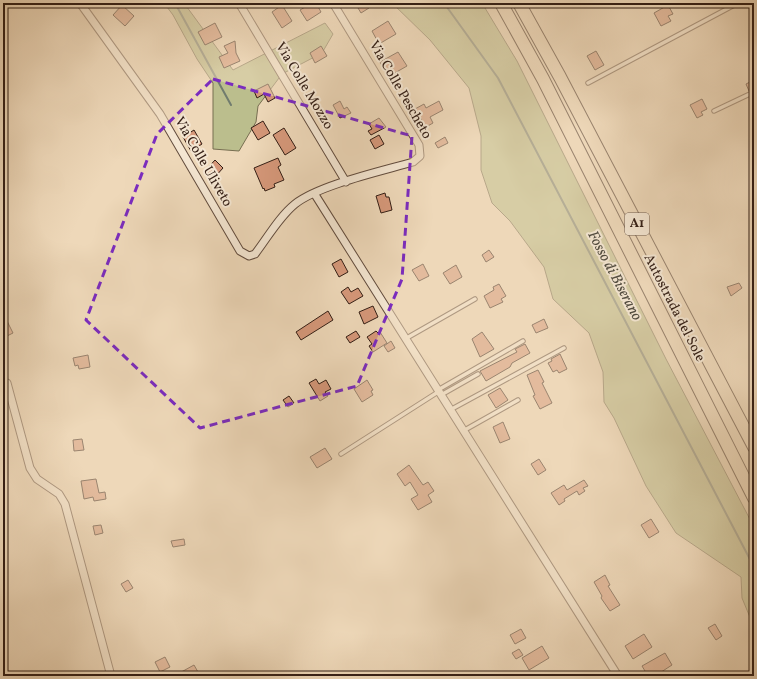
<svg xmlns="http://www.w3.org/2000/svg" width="757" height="679" font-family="Vollkorn,serif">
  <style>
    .green { fill: #bbbe8d; stroke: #776e51 }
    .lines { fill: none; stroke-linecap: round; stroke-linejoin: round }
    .stream { stroke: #717c6e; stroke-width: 2 }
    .building { fill: #d6987a; stroke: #331e15 }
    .service-casing { stroke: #624c3e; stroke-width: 5.5 }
    .minor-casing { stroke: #624c3e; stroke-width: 9 }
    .motorway-casing { stroke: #331e15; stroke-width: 14 }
    .service { stroke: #f4e6d2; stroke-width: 3.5 }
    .minor { stroke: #f4e6d2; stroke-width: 7 }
    .motorway { stroke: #eed8b9; stroke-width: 12 }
    .marked { fill: none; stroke: #7b2cbf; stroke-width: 3; stroke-dasharray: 8 5; stroke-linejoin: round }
    .labels { text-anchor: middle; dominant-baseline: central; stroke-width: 4; stroke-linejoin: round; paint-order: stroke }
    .shield { fill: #f4e6d2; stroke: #6d5a4e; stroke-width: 1 }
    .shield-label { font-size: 13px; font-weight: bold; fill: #331e15 }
    .street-label { font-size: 14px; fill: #331e15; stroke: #f4e6d2 }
    .water-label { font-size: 15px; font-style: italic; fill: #524d41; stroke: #f4e6d2 }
  </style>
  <rect width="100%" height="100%" fill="#eed8b9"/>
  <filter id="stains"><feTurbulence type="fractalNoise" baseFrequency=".005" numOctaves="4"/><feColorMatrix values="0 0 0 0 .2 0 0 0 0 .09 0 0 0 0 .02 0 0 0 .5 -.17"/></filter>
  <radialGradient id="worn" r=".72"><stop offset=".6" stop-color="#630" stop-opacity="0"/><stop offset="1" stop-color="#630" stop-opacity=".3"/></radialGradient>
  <path class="green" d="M164,3H184L233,70L325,23L333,34L322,53L282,74L258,106L256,122L239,151L213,149V83L197,59L173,15Z
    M392,3H482L517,61L666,359L754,527V627L742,598L741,577L676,533L646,486L614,418L604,402L603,372L589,333L553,299L544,267L510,221L492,203L481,170V136L469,88L430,40Z"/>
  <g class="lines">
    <path class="stream" d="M175,3L231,105
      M444,3L498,78L754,567"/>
  </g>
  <path class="building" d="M312,3H316L321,12L307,21L300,10Z
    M355,3H365L369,8L361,13Z
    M122,5L134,16L125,26L113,15Z
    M282,5L292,21L282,28L272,12Z
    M668,5L673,14L668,16L671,21L661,26L654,13Z
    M388,21L396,34L379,44L372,31Z
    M215,23L222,37L205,45L198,32Z
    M235,41L236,53L240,61L224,68L219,57L228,53L224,46Z
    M321,46L327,56L315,63L310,53Z
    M596,51L604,65L595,70L587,56Z
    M398,52L407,66L393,74L396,79L391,82L380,62Z
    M754,80V89L749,91L746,84Z
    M268,84L275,98L268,102L264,94L257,98L254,91Z
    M702,99L707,109L701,112L703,115L697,118L690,105Z
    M340,101L344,109L347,107L351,113L340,118L333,105Z
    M439,101L443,110L430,117L433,123L426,127L415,109L424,104L426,108Z
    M379,118L386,127L371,135L368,131L372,129L369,124Z
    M263,121L270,133L258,140L251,128Z
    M284,128L296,148L285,155L273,135Z
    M194,130L202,144L191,151L183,137Z
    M379,135L384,144L375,149L370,140Z
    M445,137L448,143L438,148L435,143Z
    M278,158L281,165L278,167L284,180L274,184L275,187L265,191L264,188L263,189L254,168Z
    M215,160L223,168L214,178L205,171Z
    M385,193L386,197H389L392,210L381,213L376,196Z
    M489,250L494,257L486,262L482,255Z
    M341,259L348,272L339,277L332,264Z
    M423,264L429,276L419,281L412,270Z
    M456,265L462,277L450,284L443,273Z
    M739,283L742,288L731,296L727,287Z
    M499,284L506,296L501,299L503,302L490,308L484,296L494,290L493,287Z
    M348,287L351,292L358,288L363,296L349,304L341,292Z
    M373,306L378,317L364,324L359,312Z
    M328,311L333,320L301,340L296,332Z
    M3,313L13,333L3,338Z
    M544,319L548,328L536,333L532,325Z
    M356,331L360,337L350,343L346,337Z
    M376,331L378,333L380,332L387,343L373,352L369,346L372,344L367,337Z
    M482,332L494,349L480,357L472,339Z
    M391,341L395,348L388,352L384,346Z
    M525,344L530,353L512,363L510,367L486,381L480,371L517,352L515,349Z
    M560,354L567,369L559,373L557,370L553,372L548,363L552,361L551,359Z
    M88,355L90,367L79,369L78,365L75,366L73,358Z
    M538,370L544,382L542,383L552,403L540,409L533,396L535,395L527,375Z
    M316,379L319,384L326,380L331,389L325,392L328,396L320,401L309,383Z
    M367,380L373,390L371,391L373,395L362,402L354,389Z
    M500,388L508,400L496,408L488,395Z
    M289,396L294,403L288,407L283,400Z
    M503,422L510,439L500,443L493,427Z
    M82,439L84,450L74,451L73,440Z
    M325,448L332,459L317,468L310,457Z
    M539,459L546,470L538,475L531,464Z
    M409,465L423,485L428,482L434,491L428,495L432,502L418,510L411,499L418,495L410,482L405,486L397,474Z
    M96,479L99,493L105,492L106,499L94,501L93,497L84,499L81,481Z
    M584,480L588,486L583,488L585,491L579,495L577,491L564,499L565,501L559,505L551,493L564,485L567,490Z
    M651,519L659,532L649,538L641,525Z
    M101,525L103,533L95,535L93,526Z
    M184,539L185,545L173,547L171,541Z
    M605,575L610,585L608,586L620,605L610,611L601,598L602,596L594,582Z
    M128,580L133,588L126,592L121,584Z
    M715,624L722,636L716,640L708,628Z
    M521,629L526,638L515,644L510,635Z
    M644,634L652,647L633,659L625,646Z
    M542,646L549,658L529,670L522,658Z
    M519,649L523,655L516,659L512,653Z
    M665,653L672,665L655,676H648L642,666Z
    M165,657L170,667L160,672L155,662Z
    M194,665L198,672L191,676H174Z"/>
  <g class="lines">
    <g class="service-casing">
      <path id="service" d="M588,83L738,3
        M714,111L754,92
        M405,339L475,299
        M438,390L523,341
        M441,395L478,374
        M450,410L564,348
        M463,431L518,400
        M341,454L438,392"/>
    </g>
    <g class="minor-casing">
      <path id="minor" d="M80,3L160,114L240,251L249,256L255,254C268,237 279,217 295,204C319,185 382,171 413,162L420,156L419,145L333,3
        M239,3L346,182
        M314,193L618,676
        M7,383L30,468L37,479L59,494L65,504L111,676"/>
    </g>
    <g class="motorway-casing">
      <path id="motorway" d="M501,3L543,79L754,498
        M519,3L560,77L754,447"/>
    </g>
    <use href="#service" class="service"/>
    <use href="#minor" class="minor"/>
    <use href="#motorway" class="motorway"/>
  </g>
  <path d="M0 0H757V679H0ZM213,79L412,136L402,279L357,386L200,428L86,320L157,134Z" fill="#eed8b9" fill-opacity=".55" fill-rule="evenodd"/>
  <path class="marked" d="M213,79L412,136L402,279L357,386L200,428L86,320L157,134Z"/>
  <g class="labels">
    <rect class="shield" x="625" y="213" width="24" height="22" rx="3"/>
    <g class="shield-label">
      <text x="637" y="224">A1</text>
    </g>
    <g class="street-label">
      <text transform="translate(304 86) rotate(59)">Via Colle Mozzo</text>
      <text transform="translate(400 90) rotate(60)">Via Colle Pescheto</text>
      <text transform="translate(203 162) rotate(60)">Via Colle Uliveto</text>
      <text transform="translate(674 308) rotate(63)">Autostrada del Sole</text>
    </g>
    <g class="water-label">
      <text transform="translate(614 276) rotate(62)">Fosso di Biserano</text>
    </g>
  </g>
  <rect width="757" height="679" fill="none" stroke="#eed8b9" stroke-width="16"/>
  <rect x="4" y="4" width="749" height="671" fill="none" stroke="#331e15" stroke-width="2"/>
  <rect x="8" y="8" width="741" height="663" fill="none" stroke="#331e15"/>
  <rect width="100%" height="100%" filter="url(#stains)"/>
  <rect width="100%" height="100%" fill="url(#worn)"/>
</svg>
